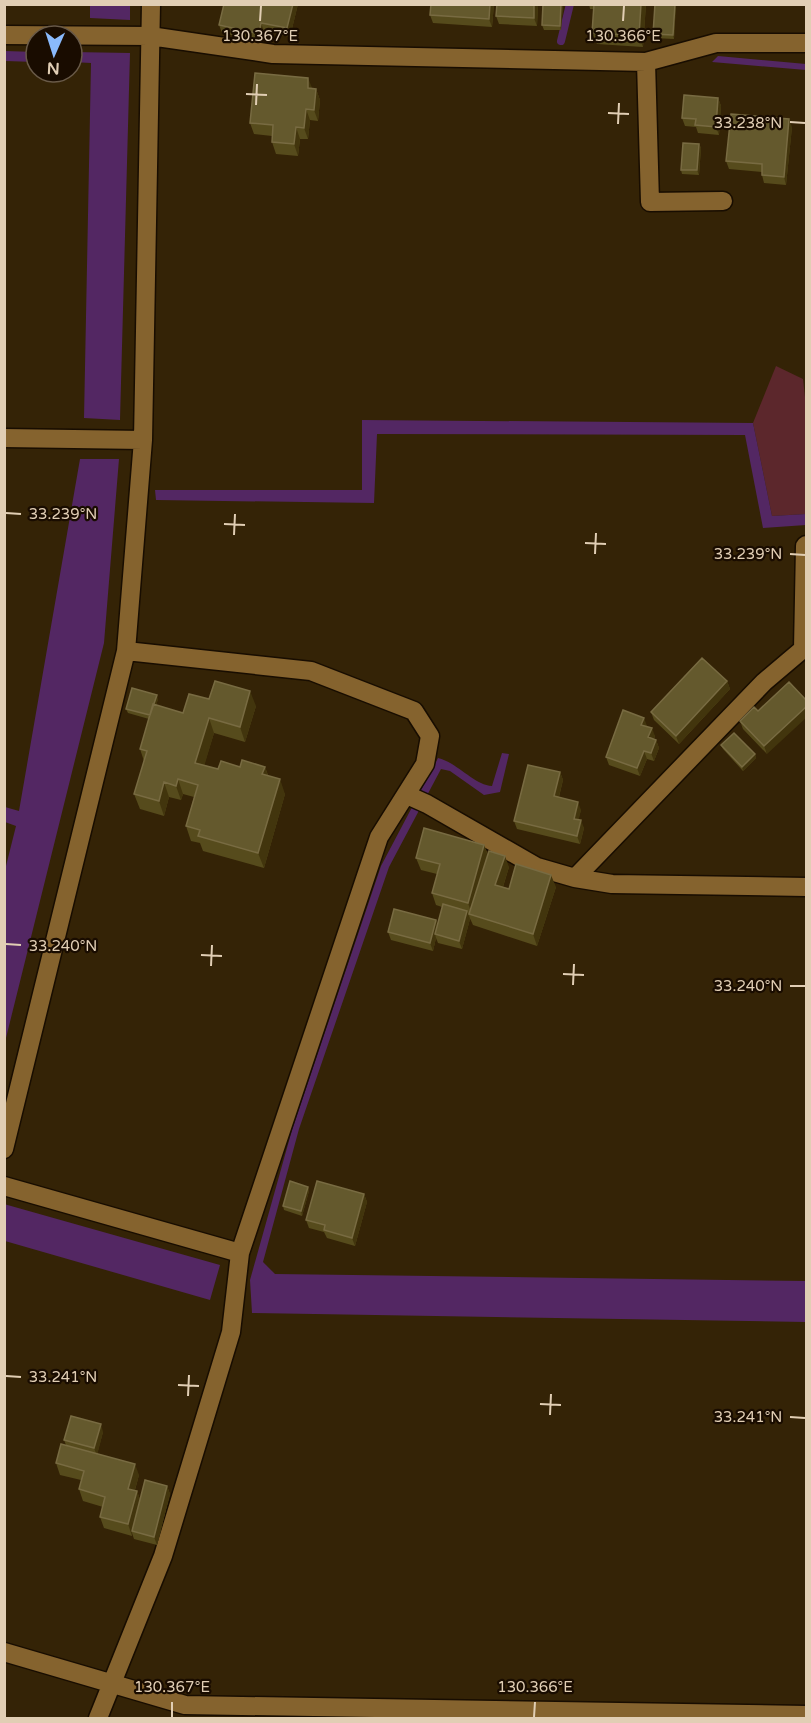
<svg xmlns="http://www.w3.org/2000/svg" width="811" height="1723" font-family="'Varela Round',sans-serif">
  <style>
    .green { fill: #5c272c }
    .water { fill: #532763 }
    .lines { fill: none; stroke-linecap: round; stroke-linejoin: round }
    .stream { stroke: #532763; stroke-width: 8 }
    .minor-casing { stroke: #180d01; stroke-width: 21 }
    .minor { stroke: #85632e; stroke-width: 18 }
    .wall { fill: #564b1c }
    .shaded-wall { fill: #42350d }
    .building { fill: #64592d; stroke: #786b42; stroke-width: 1.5 }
    .ticks { fill: none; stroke: #e1ceb4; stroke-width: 2 }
    .ticks-label { font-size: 15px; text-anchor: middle; fill: #e1ceb4; stroke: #190c00; stroke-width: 4.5; stroke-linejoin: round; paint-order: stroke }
  </style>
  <rect width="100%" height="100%" fill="#342306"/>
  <path class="green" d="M776,366L803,379L806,406V514L772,516L753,423Z"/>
  <path class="water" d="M90,5H130V20L90,18Z
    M5,51L36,52V62L5,61Z
    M72,52L130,53L120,420L84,418L91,63L72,62Z
    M718,56L806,64V70L712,62Z
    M362,420L753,423L772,516L806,514V525L763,528L745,435L377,434L374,503L156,500L155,490H362Z
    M80,459H119L104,643L5,1042L4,874L16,826L5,822V807L19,811Z
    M502,753L509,754L500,792L484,795L450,771L441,769L389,867L299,1129L263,1262L275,1274L806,1281V1322L252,1313L250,1280L292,1130L381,866L438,758C458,763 474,785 492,786Z
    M4,1204L220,1265L210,1300L5,1241Z"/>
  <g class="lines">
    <path class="stream" d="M561,41L570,4"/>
    <g class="minor-casing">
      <path id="minor" d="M4,35L150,36L273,54L646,62L716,43H806
        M646,62L650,202L723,201
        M4,438L143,440
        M407,795L427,804L537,867L575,878L764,682L803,649L805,546L806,545
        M575,878L612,884L806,887
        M4,1149L126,651L143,440L151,4
        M4,1186L240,1253
        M4,1652L185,1705L806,1715
        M98,1718L163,1556L231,1332L240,1253L379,837L425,764L430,736L414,711L311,671L126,651"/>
    </g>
    <use href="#minor" class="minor"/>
  </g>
  <path class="wall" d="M224,4H298L290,37L264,31L262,42L222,33L219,25Z
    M494,4L492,27L433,23L430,15Z
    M538,4L537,26L499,24L496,16Z
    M543,4H563L561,30H544L542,25Z
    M589,4H646L643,47L597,44L592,33L594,9H590Z
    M655,4H676L674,39L654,38L653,34Z
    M312,88L316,89L320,100L318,121L310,120L308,139H300L298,156L276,154L272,142V136L254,134L250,123Z
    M718,98L721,106L719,135L698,133L696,127L685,126L682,118Z
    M792,127L786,185L764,183L762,175V172L729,169L726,161Z
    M699,144L701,148L699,175L682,174L681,170Z
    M727,681L730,689L679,744L654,720L651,712Z
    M158,699L156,705L183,713L209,699L256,706L245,742L214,733L204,765L218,769L240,767H265L268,775L285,794L264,868L203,851L200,843L191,841L186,826L194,797L183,794L181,800L169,797L164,816L140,809L134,794L144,761L140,749L149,719L128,713L126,709Z
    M758,711L767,754L743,729L740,721Z
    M644,718L646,726L655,736L654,739L656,740L659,748L654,761L647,759L640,776L609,765L606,757Z
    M721,745L755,754L756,758L743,771L723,749Z
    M560,772L563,780L559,797L581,810L578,820L584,828L580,844L517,829L514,821Z
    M484,845L488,855L509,867L503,887L509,889L556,887L537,946L473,925L468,914L470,919L462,949L438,943L436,938L433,951L391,940L388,932L436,920L438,924L442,907L436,905L432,893L437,874L421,870L416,858Z
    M308,1187L309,1191L302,1216L284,1210L283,1206Z
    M364,1194L367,1202L355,1246L327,1238L324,1232L309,1228L306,1220Z
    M103,1432L97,1454L139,1475L135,1490L137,1491L140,1500L167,1486L170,1494L157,1545L134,1539L132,1533V1536L104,1528L100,1517L103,1507L83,1501L79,1489L81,1480L60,1475L56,1463L66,1445L64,1440Z"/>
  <path class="shaded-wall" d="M293,4H298L290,37L287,28Z
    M490,4H494L492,27L489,19Z
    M534,4H538L537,26L534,18Z
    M561,4H563L561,30L560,26Z
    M641,4H646L643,47L639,36Z
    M675,4H676L674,39L673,35Z
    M261,23L264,31L262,42L259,34Z
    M308,78L313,90L308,88Z
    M316,89L320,100L318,121L314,110Z
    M718,98L721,106L719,135L716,127Z
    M306,109L310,120L308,139L304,128Z
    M789,119L792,127L786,185L784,177Z
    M296,127L300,139L298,156L294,144Z
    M699,144L701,148L699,175L697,170Z
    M727,681L730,689L679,744L676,736Z
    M250,691L256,706L245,742L240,727Z
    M157,695L158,699L152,720L151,716Z
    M807,706V717L767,754L764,746Z
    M209,718L214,733L201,777L195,763Z
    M644,718L647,726L644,733L641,725Z
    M652,728L655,736L651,745L648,737Z
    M656,740L659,748L654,761L651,753Z
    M644,751L647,759L640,776L637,768Z
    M755,754L756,758L743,771L742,767Z
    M265,767L270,782L262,774Z
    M560,772L563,780L557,804L554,796Z
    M178,779L183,794L181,800L176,786Z
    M280,779L285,794L264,868L258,853Z
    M164,782L169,797L164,816L159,801Z
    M578,802L581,810L577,827L574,819Z
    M581,820L584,828L580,844L577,836Z
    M484,845L488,856L472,915L468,903Z
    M505,856L509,867L500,896L495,885Z
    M551,875L556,887L537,946L533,934Z
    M467,911L470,919L462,949L459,941Z
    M436,920L439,928L435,934L436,938L433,951L430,943Z
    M308,1187L309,1191L302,1216L301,1211Z
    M364,1194L367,1202L355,1246L352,1238Z
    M101,1424L103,1432L97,1456L94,1448Z
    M135,1464L139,1475L132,1500L128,1489Z
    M167,1486L170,1494L157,1545L154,1537Z
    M137,1491L141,1502L132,1531V1536L128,1524Z"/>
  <path class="building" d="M224,4H293L287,28L261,23L259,34L219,25Z
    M431,4H490L489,19L430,15Z
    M497,4H534V18L496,16Z
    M543,4H561L560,26L542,25Z
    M594,4H641L639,36L592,33Z
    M655,4H675L673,35L653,34Z
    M255,73L308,78V88L316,89L314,110L306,109L304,128L296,127L294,144L272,142L273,125L250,123Z
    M684,95L718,98L716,127L695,125L696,119L682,118Z
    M731,114L789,119L784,177L762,175V164L726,161Z
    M683,143L699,144L697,170H681Z
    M702,658L727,681L676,736L651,712Z
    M215,681L250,691L240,727L209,718L195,763L218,769L221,761L240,767L242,760L265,767L262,774L280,779L258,853L198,836L200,830L186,826L198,785L178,779L176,786L164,782L159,801L134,794L147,751L140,749L153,704L183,713L189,694L209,699Z
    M789,682L807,701V706L764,746L740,721L754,707L758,711Z
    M132,688L157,695L150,715L126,709Z
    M623,710L644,718L641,725L652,728L648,737L656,740L651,753L644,751L637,768L606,757Z
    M734,733L755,754L742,767L721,745Z
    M528,765L560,772L554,796L578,802L574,819L581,820L577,836L514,821Z
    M424,828L484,845L468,903L432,893L440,864L416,858Z
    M489,851L505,856L495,885L509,889L516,864L551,875L533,934L469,914Z
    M443,904L467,911L459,941L435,934Z
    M394,909L436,920L430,943L388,932Z
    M290,1181L308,1187L301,1211L283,1206Z
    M317,1181L364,1194L352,1238L324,1230L325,1225L306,1220Z
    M71,1416L101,1424L94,1448L64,1440Z
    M61,1444L135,1464L128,1489L137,1491L128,1524L100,1517L105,1497L79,1489L84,1471L56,1463Z
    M145,1480L167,1486L154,1537L132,1531Z"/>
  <path class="ticks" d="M260,21L261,6M623,21L624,6M246,94L267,95M256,105L257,84M608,113L629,114M790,122L805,123M618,124L619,103M6,513L21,514M224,524L245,525M234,535L235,514M585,543L606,544M595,554L596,533M790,554L805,555M6,944L21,945M201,955L222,956M211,966L212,945M563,974L584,975M573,985L574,964M790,986H805M6,1376L21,1377M178,1385L199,1386M188,1396L189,1375M540,1404L561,1405M550,1415L551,1394M790,1417L805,1418M172,1717V1702M534,1717L535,1702"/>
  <g class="ticks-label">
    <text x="260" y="41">130.367°E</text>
    <text x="623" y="41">130.366°E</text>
    <text x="748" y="128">33.238°N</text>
    <text x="63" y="519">33.239°N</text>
    <text x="748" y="559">33.239°N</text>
    <text x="63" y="951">33.240°N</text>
    <text x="748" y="991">33.240°N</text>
    <text x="63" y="1382">33.241°N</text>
    <text x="748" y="1422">33.241°N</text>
    <text x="172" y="1692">130.367°E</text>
    <text x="535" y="1692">130.366°E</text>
  </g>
  <rect width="811" height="1723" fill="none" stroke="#e1ceb4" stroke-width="12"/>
  <g transform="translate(54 54) rotate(183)"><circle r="28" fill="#190c00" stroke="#695a48" stroke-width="1.5"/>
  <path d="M0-4.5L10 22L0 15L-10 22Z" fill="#8abafc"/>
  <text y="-9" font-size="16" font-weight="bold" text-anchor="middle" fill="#e1ceb4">N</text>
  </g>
</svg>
